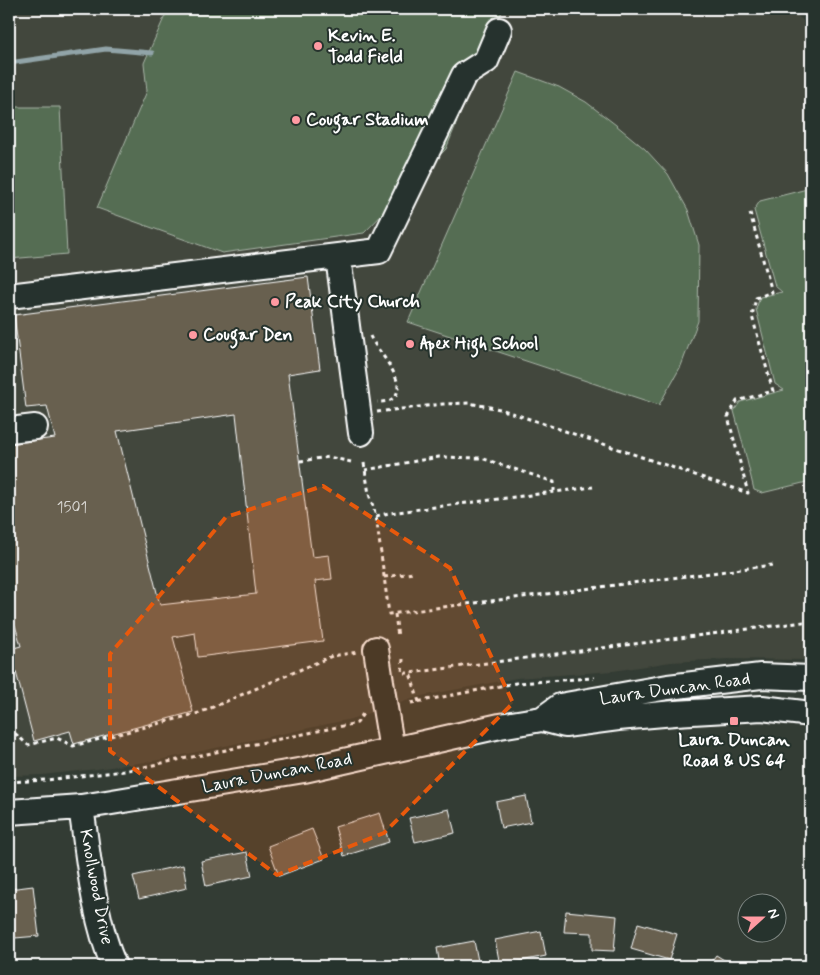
<svg xmlns="http://www.w3.org/2000/svg" width="820" height="975" font-family="Mynerve,sans-serif">
  <style>
    .built { fill: #43473c }
    .green { fill: #546d53; stroke: #aab6a9 }
    .lines { fill: none; stroke-linecap: round; stroke-linejoin: round }
    .stream { stroke: #91a4a8; stroke-width: 5 }
    .building { fill: #676050; stroke: #fff; fill-rule: evenodd }
    .minor-casing { stroke: #fff; stroke-width: 28 }
    .path { stroke: #fff; stroke-width: 3; stroke-dasharray: 4 4; stroke-linecap: butt }
    .minor { stroke: #26332d; stroke-width: 24 }
    .marked { fill: #e8590c; fill-opacity: 0.2; stroke: #e8590c; stroke-width: 4; stroke-dasharray: 10 6; stroke-linejoin: round }
    .poi-dot { fill: #ff9aa2; stroke: #26332d; stroke-width: 2 }
    .labels { text-anchor: middle; dominant-baseline: central; stroke-width: 4; stroke-linejoin: round; paint-order: stroke }
    .number-label { font-size: 15px; fill: #d9d7d3 }
    .poi-label { font-size: 18px; font-weight: bold; fill: #fff; stroke: #26332d; text-anchor: start }
    .street-label { font-size: 18px; fill: #fff; stroke: #26332d }
  </style>
  <rect width="100%" height="100%" fill="#333c34"/>
  <filter id="ink" filterUnits="userSpaceOnUse"><feTurbulence type="fractalNoise" baseFrequency=".02" numOctaves="2"/><feDisplacementMap in="SourceGraphic" scale="10" xChannelSelector="R" yChannelSelector="G"/><feConvolveMatrix kernelMatrix="1 2 1 2 8 2 1 2 1" color-interpolation-filters="sRGB"/></filter>
  <g filter="url(#ink)">
    <path class="built" d="M9,9H790L811,28V660L727,659L671,662L613,671L517,678L421,696L351,719L159,760L97,769L42,775L9,776Z"/>
    <path class="green" d="M168,9H503L446,149L364,233L222,253L97,208L147,91L144,63Z
      M518,72L559,87L586,102L616,125L645,149L668,174L688,210L699,245L698,321L681,366L659,405L408,322Z
      M9,107H60L67,254L9,259Z
      M811,188V481L762,493L754,490L744,448L734,411L740,402L784,390L775,384L756,309L760,297L782,292L775,286L754,210L760,201Z"/>
    <g class="lines">
      <path class="stream" d="M9,63L106,49L152,53"/>
    </g>
    <path class="building" d="M308,277L320,369L288,374L312,557L329,555L332,579L315,581L323,641L198,657L195,633L173,637L193,712L74,744L70,731L34,741L10,649L21,646L15,625L9,626V444L55,438L47,406L26,408L14,315ZM236,414L256,594L160,605L117,431Z
      M526,796L531,822L501,828L496,802Z
      M449,809L455,833L415,842L409,818Z
      M380,813L389,842L344,856L335,827Z
      M312,829L324,859L279,876L268,846Z
      M247,852L252,876L206,886L201,861Z
      M183,865L187,888L139,899L133,876Z
      M33,886L39,936L15,938L9,889Z
      M566,911L617,916L614,951L592,950V933L564,932Z
      M638,923L677,934L669,960L631,949Z
      M541,931L546,956L500,965L495,940Z
      M474,941L479,966H440L437,948Z
      M716,955L734,966H708Z
      M402,960L403,966H381Z"/>
    <g class="lines">
      <g class="minor-casing">
        <path id="minor" d="M338,257L361,433
          M9,296L379,251L464,75L486,61L499,30
          M9,430L35,427
          M376,649L385,708L392,750
          M542,719L560,706L668,687L761,676L811,678
          M81,807C89,860 93,916 114,966
          M9,812L81,807L112,802L304,770L500,726L542,719L565,725L618,718L675,713L762,708L811,714"/>
      </g>
      <path class="path" d="M370,336C376,350 412,385 392,399C388,402 382,402 377,402
        M377,412L443,404L469,403L500,409L748,493L728,417L737,401L773,391L752,316L756,298L772,292L750,213
        M300,461L329,457L351,462
        M364,463L369,494L376,516L389,614L773,565
        M365,470L439,457L481,458L554,482V491
        M376,516L389,513L593,487
        M384,577L413,573
        M395,614L398,637
        M403,659L402,673H410
        M419,702L410,673L811,621
        M411,703L516,683L594,678
        M9,728L28,745L57,738L73,746L199,713L332,656L358,652
        M9,782L46,780L124,771L357,723L364,712"/>
      <use href="#minor" class="minor"/>
    </g>
  </g>
  <path class="marked" d="M323,486L450,568L513,703L384,833L277,875L110,751V654L226,517Z"/>
  <g class="poi-dot">
    <circle cx="318" cy="46" r="5"/>
    <circle cx="296" cy="120" r="5"/>
    <circle cx="275" cy="302" r="5"/>
    <circle cx="193" cy="335" r="5"/>
    <circle cx="410" cy="344" r="5"/>
    <rect x="729" y="716" width="10" height="10" rx="2.5"/>
  </g>
  <g class="labels">
    <g class="number-label">
      <text x="72" y="508">1501</text>
    </g>
    <g class="poi-label">
      <text x="328" y="36">Kevin E.<tspan x="328" dy="21">Todd Field</tspan></text>
      <text x="306" y="120">Cougar Stadium</text>
      <text x="285" y="302">Peak City Church</text>
      <text x="203" y="335">Cougar Den</text>
      <text x="420" y="344">Apex High School</text>
      <text x="734" y="740" text-anchor="middle">Laura Duncan<tspan x="734" dy="21">Road &amp; US 64</tspan></text>
    </g>
    <g class="street-label">
      <text transform="translate(675 689) rotate(-8)">Laura Duncan Road</text>
      <text transform="translate(277 773) rotate(-11)">Laura Duncan Road</text>
      <text transform="translate(96 887) rotate(79)">Knollwood Drive</text>
    </g>
  </g>
  <rect width="820" height="975" fill="none" stroke="#26332d" stroke-width="30"/>
  <rect x="15" y="15" width="790" height="945" fill="none" stroke="#fff" stroke-width="2" filter="url(#ink)"/>
  <g transform="translate(762 918) rotate(69)"><circle r="24" fill="#26332d" stroke="#7d8581"/>
  <path d="M0-4L9 19L0 12L-9 19Z" fill="#ff9aa2"/>
  <text y="-8" font-size="14" font-weight="bold" text-anchor="middle" fill="#ffffff">N</text>
  </g>
</svg>
